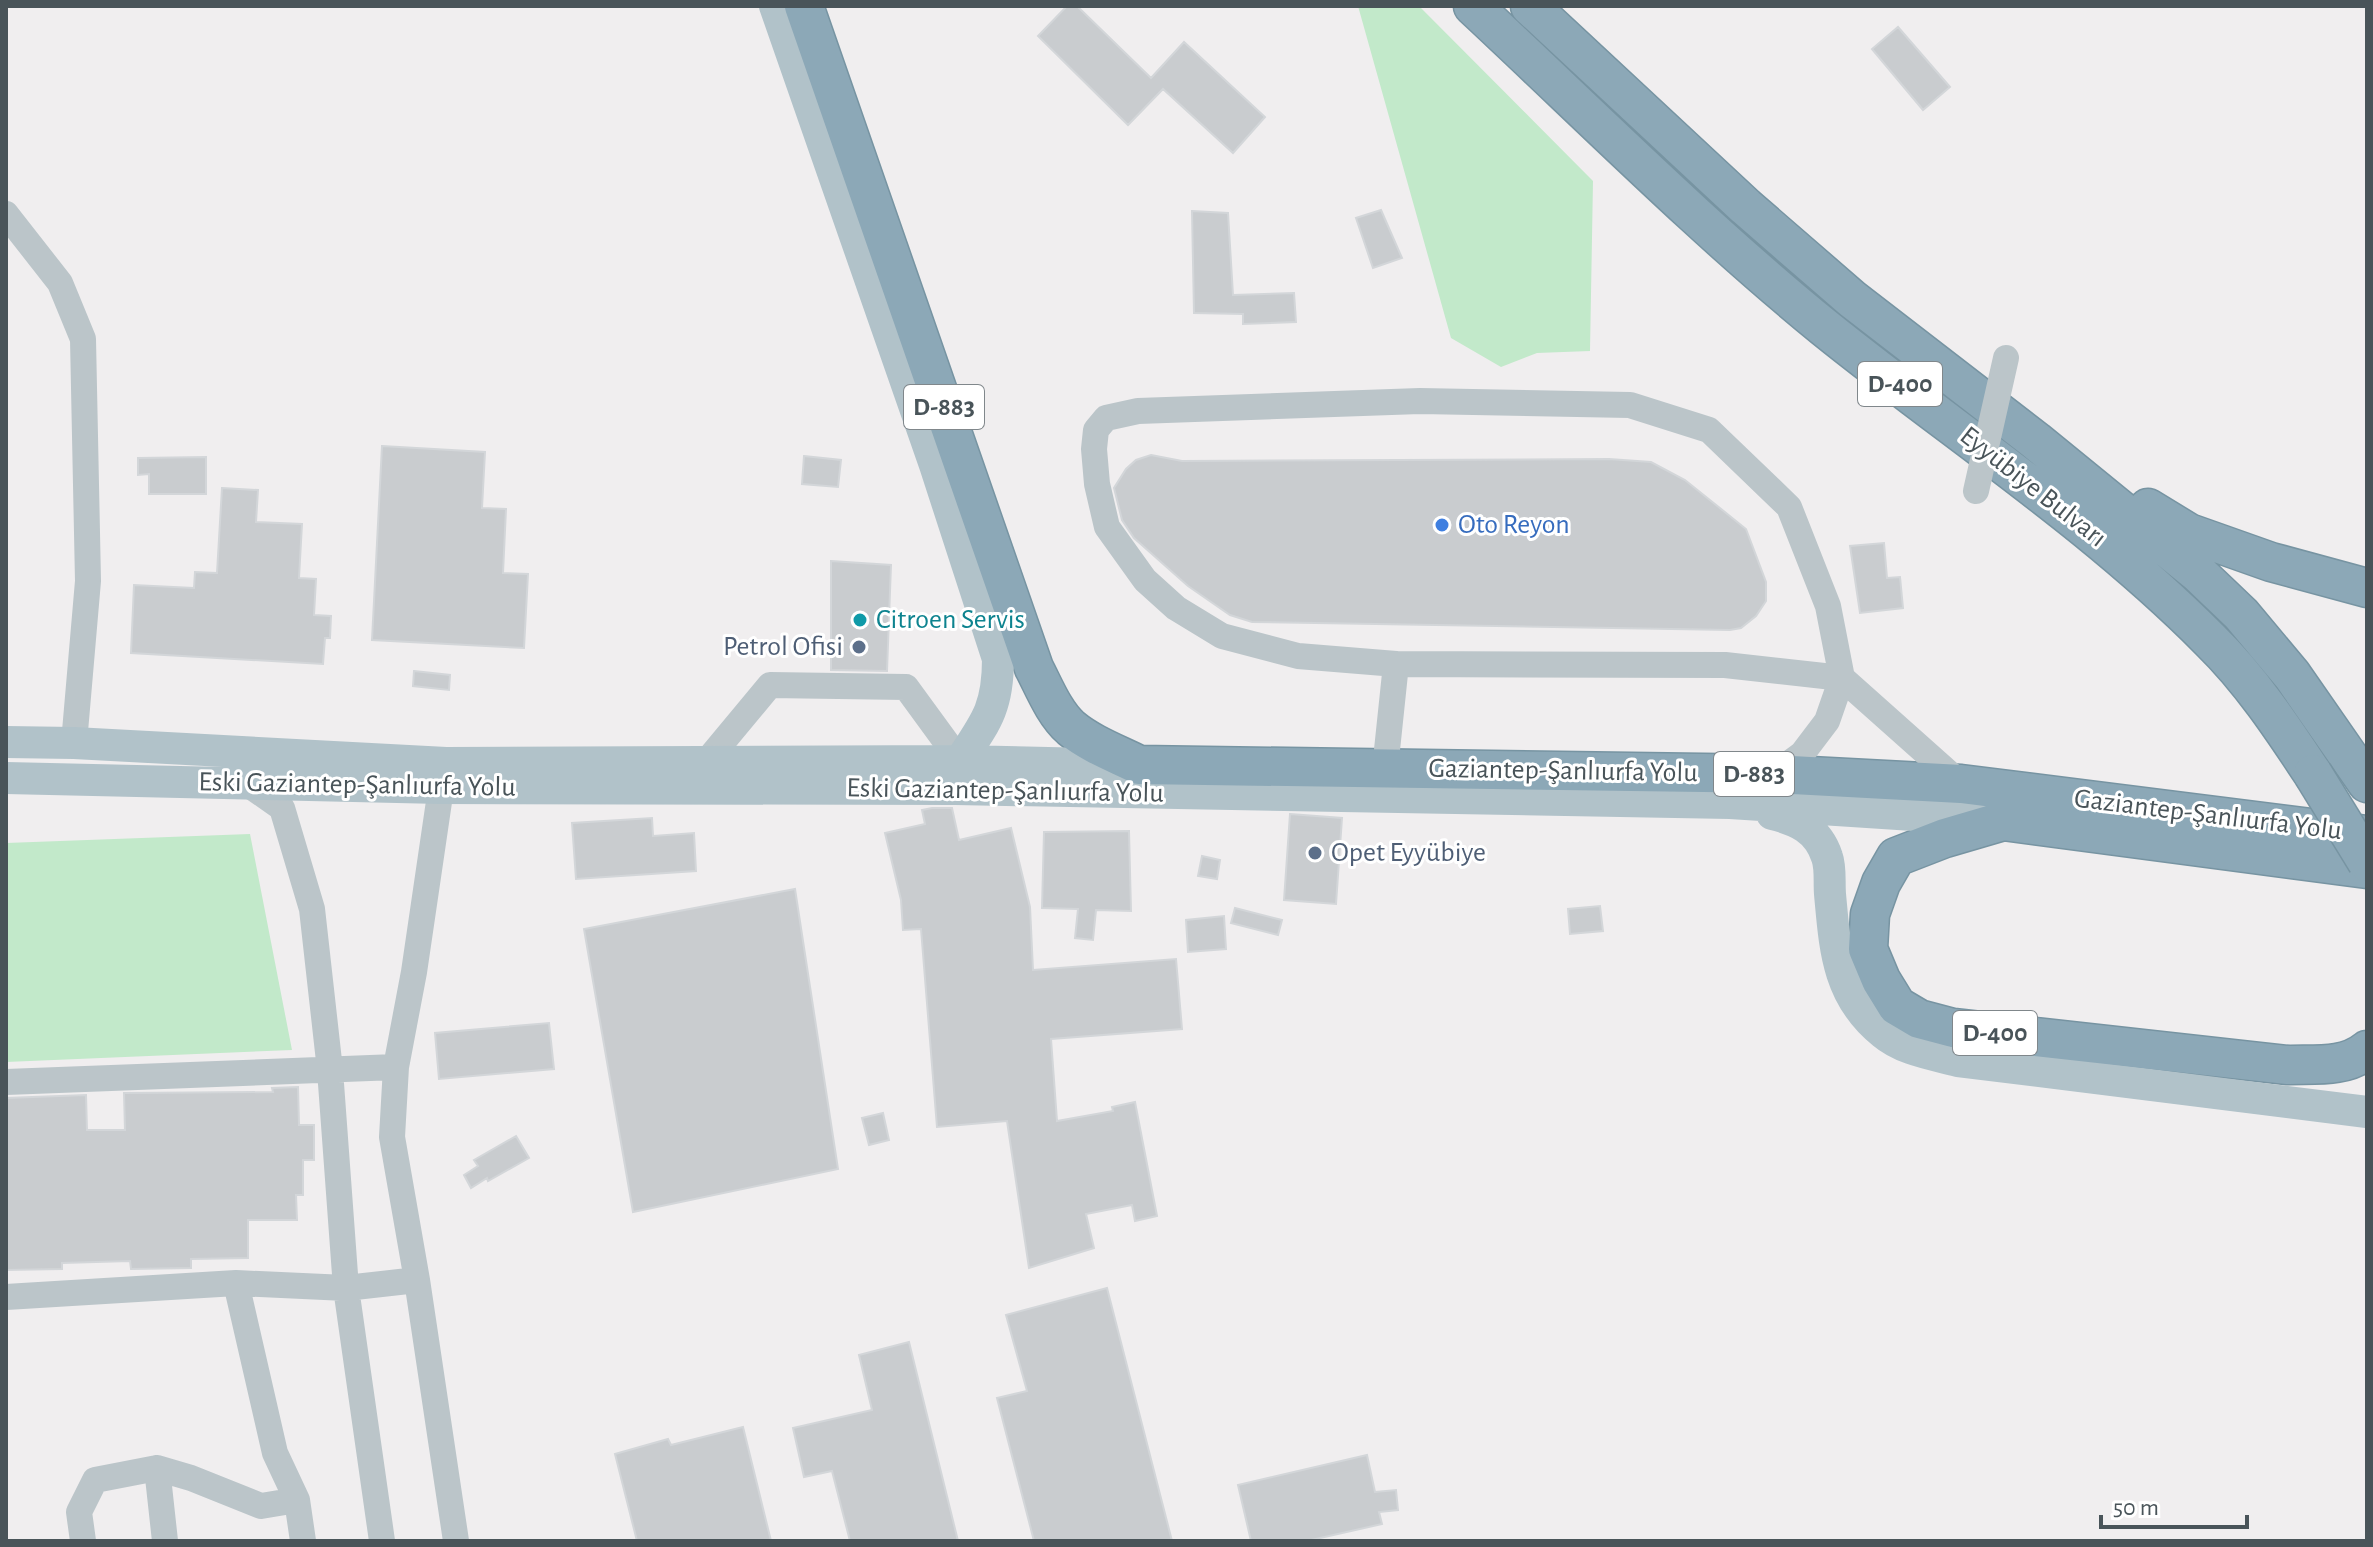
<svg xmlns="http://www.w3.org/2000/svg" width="2373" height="1547" font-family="'Alegreya Sans',sans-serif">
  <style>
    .green { fill: #c2e9ca }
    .building { fill: #c9cccf; stroke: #d3d6d9; stroke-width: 2 }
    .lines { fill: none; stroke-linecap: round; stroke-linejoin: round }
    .highway-casing { stroke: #7794a2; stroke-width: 41 }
    .minor { stroke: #bbc5c9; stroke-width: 26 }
    .major { stroke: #b1c2c9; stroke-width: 32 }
    .highway { stroke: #8ca8b7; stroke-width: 38 }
    .highway-bridge-casing { stroke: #7794a2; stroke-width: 41; stroke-linecap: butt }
    .minor-bridge { stroke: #bbc5c9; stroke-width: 26 }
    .highway-bridge { stroke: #8ca8b7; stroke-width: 38 }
    .shop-dot { fill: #3f7fe0; stroke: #fff; stroke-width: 3 }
    .culture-dot { fill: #0f9aa8; stroke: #fff; stroke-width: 3 }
    .service-dot { fill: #5c6f8a; stroke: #fff; stroke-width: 3 }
    .labels { text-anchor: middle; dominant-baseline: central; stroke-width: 6; stroke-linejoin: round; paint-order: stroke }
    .shield { fill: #fff; stroke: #80878b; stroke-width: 2 }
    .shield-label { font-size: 26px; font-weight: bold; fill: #495459 }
    .street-label { font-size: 28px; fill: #495459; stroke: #fff }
    .shop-label { font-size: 28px; fill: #366cbe; stroke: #fff; text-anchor: start }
    .culture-label { font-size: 28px; fill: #0d838f; stroke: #fff; text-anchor: start }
    .service-label { font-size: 28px; fill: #4e5e75; stroke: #fff; text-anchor: end }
  </style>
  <rect width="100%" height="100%" fill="#f0eeef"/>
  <path class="green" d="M1358,6H1419L1593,181L1590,351L1537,353L1501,367L1451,338Z
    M250,834L292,1050L6,1062V843Z"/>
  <path class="building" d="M1067,6H1077L1151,78L1184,42L1265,117L1233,153L1163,89L1128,125L1038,36Z
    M1898,27L1950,87L1923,110L1872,49Z
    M1381,210L1402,258L1373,268L1356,218Z
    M1192,211L1228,213L1233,295L1294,293L1296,322L1243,324V314L1194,313Z
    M382,446L485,452L482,508L506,509L503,573L528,574L524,648L372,640Z
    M1151,455L1182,461L1609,459L1651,462L1685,480L1746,529L1766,582V601L1756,616L1741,628L1730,630L1252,622L1230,615L1188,586L1134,538L1122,520L1114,488L1126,469L1136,460Z
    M804,456L841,460L838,487L802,484Z
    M206,457V494H149V474L138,475V458Z
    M222,488L258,490L256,522L302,524L299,578L316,579L314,615L331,616L330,638H325L323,664L131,653L134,585L194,588L195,572L217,573Z
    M1884,543L1887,578L1900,577L1903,608L1860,613L1850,546Z
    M831,561L891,565L887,671L831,670Z
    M414,671L450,675L449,690L413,686Z
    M932,808H952L959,840L1011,828L1030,907L1033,970L1176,959L1182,1029L1051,1039L1057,1121L1113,1111L1112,1107L1135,1102L1157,1216L1135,1221L1132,1205L1086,1214L1094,1248L1029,1268L1007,1121L937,1127L921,929L903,930L901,900L885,833L925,824L922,810Z
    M1290,814L1342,818L1336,904L1284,900Z
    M652,818L653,836L694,833L696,871L576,879L572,823Z
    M1129,831L1131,911L1096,910L1093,940L1075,938L1078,909L1042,908L1044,832Z
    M1202,856L1220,860L1217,879L1198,876Z
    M795,889L838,1169L633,1212L584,929Z
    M1600,906L1603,931L1570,934L1568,909Z
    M1235,908L1282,920L1278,935L1231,923Z
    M1224,916L1226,949L1188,952L1186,920Z
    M549,1023L554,1069L439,1079L435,1033Z
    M298,1087L299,1125H314V1160H303V1195H296L297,1220H248V1258L191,1259V1268L131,1269L130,1261L62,1263V1269L6,1270V1098L86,1095L87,1130H125L124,1093L273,1092L272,1088Z
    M883,1113L889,1140L869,1145L862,1118Z
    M516,1136L529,1158L488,1181L487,1178L471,1188L464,1175L478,1166L474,1160Z
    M1107,1288L1172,1541H1034L997,1398L1027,1391L1006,1315Z
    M909,1342L958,1541H850L832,1471L804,1477L793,1428L872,1410L859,1355Z
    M743,1427L771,1541H637L615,1454L668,1439L671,1445Z
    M1367,1455L1375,1492L1396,1490L1398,1510L1379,1512L1382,1524L1307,1541H1251L1238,1485Z"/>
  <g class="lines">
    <g class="highway-casing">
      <path id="highway" d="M804,6L1034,668C1044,687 1054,713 1071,728C1090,744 1117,754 1139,765L1775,774L1961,784L2367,835
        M1473,6C1589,114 1702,228 1825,328C1954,432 2093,522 2210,640C2250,679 2282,727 2313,774
        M1530,6L1746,207L1852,299L2036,441L2198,573L2241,614L2292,675L2367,783
        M2148,508L2189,533L2271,562L2367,588
        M2367,869L2003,821L1945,838L1896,857L1881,883L1870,914L1868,949L1881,980L1897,1006L1919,1019L1953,1028L2288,1065C2315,1064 2345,1068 2367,1050"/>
    </g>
    <path class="minor" d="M6,214L60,283L83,339L88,581L74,743
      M1420,401L1630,405L1709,430L1789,507L1828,606L1842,678L1725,665L1396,664L1298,656L1222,636L1176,608L1145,580L1107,527L1097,484L1094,449L1096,430L1106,418L1138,411Z
      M706,762L770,685L906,687L960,761
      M1385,769L1396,664
      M1775,774L1802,754L1827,721L1842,678L1961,784
      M249,785L282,808L312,909L330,1070L346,1288L382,1541
      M441,788L414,972L396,1067L392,1137L417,1280L456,1541
      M6,1082L396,1067
      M236,1283L275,1453L297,1500L303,1541
      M6,1297L236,1283L346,1288L417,1280
      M83,1541L79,1512L95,1480L157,1468
      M165,1541L157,1468L191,1478L261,1506L297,1500"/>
    <path class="major" d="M775,6L935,465L998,659C998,708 986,722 960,761
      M6,742L74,743L446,763L960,761L1135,765
      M6,778L441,788L955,789L1730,803L1990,820
      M1772,814C1797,820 1818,829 1827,857C1831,868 1829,882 1830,894C1835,948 1837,996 1883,1033C1903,1050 1932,1054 1958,1061L2367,1112"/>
    <use href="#highway" class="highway"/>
    <g class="highway-bridge-casing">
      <path id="highway-bridge" d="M2313,774L2367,862"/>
    </g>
    <path class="minor-bridge" d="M1976,491L2006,358"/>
    <use href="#highway-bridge" class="highway-bridge"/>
  </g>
  <circle class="shop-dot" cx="1442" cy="525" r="8"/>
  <circle class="culture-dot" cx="860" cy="620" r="8"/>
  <g class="service-dot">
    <circle cx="859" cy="647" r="8"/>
    <circle cx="1315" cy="853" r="8"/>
  </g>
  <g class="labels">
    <g class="shield">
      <rect x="1858" y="362" width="84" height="44" rx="6"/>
      <rect x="904" y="385" width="80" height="44" rx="6"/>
      <rect x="1714" y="752" width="80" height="44" rx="6"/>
      <rect x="1953" y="1011" width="84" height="44" rx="6"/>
    </g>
    <g class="shield-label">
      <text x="1900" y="384">D-400</text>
      <text x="944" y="407">D-883</text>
      <text x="1754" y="774">D-883</text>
      <text x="1995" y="1033">D-400</text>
    </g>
    <g class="street-label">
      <text transform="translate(2033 487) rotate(38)">Eyyübiye Bulvarı</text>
      <text transform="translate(1563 771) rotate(1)">Gaziantep-Şanlıurfa Yolu</text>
      <text transform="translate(357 785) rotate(1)">Eski Gaziantep-Şanlıurfa Yolu</text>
      <text transform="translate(1005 791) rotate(1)">Eski Gaziantep-Şanlıurfa Yolu</text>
      <text transform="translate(2208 815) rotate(7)">Gaziantep-Şanlıurfa Yolu</text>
    </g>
    <g class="shop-label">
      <text x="1458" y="525">Oto Reyon</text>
    </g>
    <g class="culture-label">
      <text x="876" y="620">Citroen Servis</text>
    </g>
    <g class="service-label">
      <text x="843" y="647">Petrol Ofisi</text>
      <text x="1331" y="853" text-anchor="start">Opet Eyyübiye</text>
    </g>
  </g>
  <rect width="2373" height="1547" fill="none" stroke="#495459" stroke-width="16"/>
  <path d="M2101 1515v12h146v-12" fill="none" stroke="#495459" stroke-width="4"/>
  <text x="2113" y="1515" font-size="24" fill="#495459" stroke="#ffffff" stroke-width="6" paint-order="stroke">50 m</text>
</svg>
